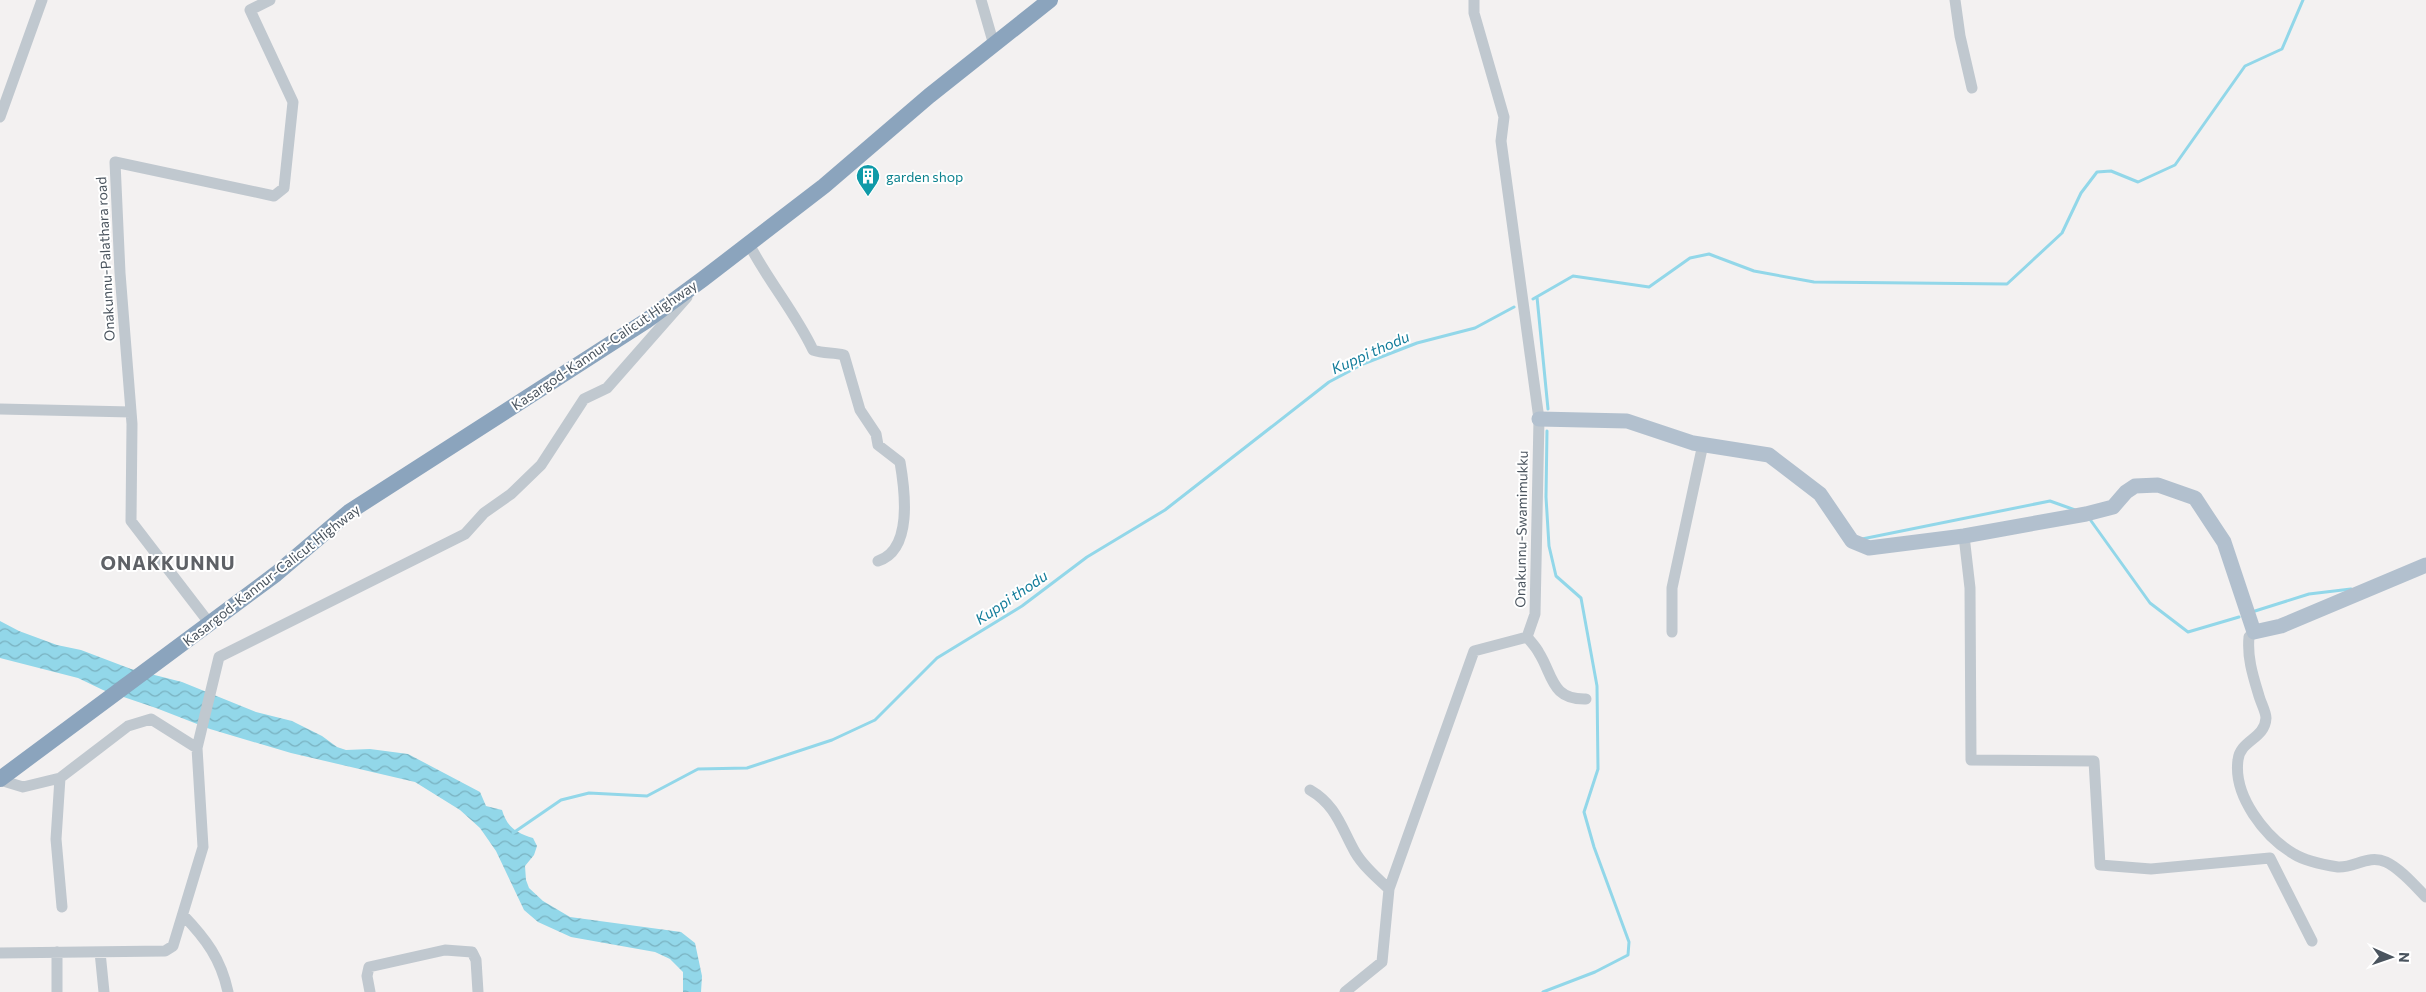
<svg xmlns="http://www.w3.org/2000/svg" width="2426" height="992" font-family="Commissioner,sans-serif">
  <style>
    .water { fill: url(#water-waves) }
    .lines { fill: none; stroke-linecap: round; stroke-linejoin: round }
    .stream { stroke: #92d7e9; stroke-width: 3 }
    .minor { stroke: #c0c8cf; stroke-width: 11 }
    .major { stroke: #b2c0ce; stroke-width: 15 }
    .highway { stroke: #8ba4bd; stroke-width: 16 }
    .labels { text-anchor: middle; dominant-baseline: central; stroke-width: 4; stroke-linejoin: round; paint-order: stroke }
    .culture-label { font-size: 14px; fill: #0d838f; stroke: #fff; text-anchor: start }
    .street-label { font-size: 14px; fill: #4a545e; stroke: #fff }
    .water-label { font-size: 15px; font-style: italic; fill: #127c9a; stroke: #fff }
    .district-label { font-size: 19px; font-weight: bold; letter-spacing: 1px; fill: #5e6166; stroke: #fff }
  </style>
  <defs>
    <pattern id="water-waves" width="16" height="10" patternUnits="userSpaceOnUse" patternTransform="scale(1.25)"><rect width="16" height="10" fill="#92d7e9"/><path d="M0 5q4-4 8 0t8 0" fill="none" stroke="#79b1c0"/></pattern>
  </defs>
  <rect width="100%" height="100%" fill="#f3f1f1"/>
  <path class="water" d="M0,621L19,631L57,645L81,650L131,669L182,682L256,712L292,721L322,736L337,747L346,750L370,749L408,754L480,792L486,806L502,810C507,827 516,833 533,838L537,846L534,855L525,866L526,880L529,888L543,901L570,917L681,932L695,943L702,976L701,992H683V972L670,959L655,952L571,937L538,922L524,910L496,851L480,828L460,810L415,782L291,753L210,729L156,708L103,690L78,678L0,658Z"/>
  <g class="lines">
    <path class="stream" d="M1537,297L1548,409
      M1533,299L1573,276L1649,287L1690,258L1709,254L1754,271L1814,282L2007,284L2062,233L2081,193L2097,172L2111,171L2138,182L2175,165L2245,66L2282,49L2303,0
      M2089,518L2150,603L2188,632L2239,617
      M1862,539L2050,501L2075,510
      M2255,611L2309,594L2351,589
      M513,833L561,800L589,793L647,796L698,769L747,768L832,740L875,720L937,658L1022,606L1087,557L1165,510L1329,382L1363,364L1417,343L1475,328L1514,307
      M1543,992L1595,972L1628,955L1629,942L1594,847L1584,812L1598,769L1597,686L1581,598L1556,576L1549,546L1546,497L1547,431"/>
    <path class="minor" d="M981,0L994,45
      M1955,0L1960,36L1972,88
      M0,117L42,0
      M749,244C768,281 795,312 813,350C824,354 833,352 844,355L860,410L876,434L878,445L900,462C905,491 913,550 878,561
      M0,409L131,412
      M1964,536L1970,588L1971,760L2094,761L2100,865L2151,869L2270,858L2312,941
      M210,624L131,521L132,424L120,273L115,162L274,196L284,188L293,102L250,10L270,0
      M1672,632V588L1703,444
      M2254,632L2249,637C2247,658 2253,676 2259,696C2261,703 2266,712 2266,718C2265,739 2240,740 2238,760C2233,796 2265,837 2294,854C2305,861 2325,865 2338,867C2355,868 2368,854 2386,862C2401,869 2415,886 2426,897
      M1527,637C1531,642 1536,647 1539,653C1553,675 1551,700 1586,699
      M60,778L56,839L62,907
      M0,780L23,787L60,778L128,726L151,719L197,748
      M1310,790C1336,805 1341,827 1355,852C1363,866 1377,878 1389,889
      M183,915C206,939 221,959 228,992
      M57,952V992
      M100,952L104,992
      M0,953L165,951L173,946L203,847L197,748L219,657L465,534L484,513L511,494L541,465L584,399L607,388L687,297
      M370,992L367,976L369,967L445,950L472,952L476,960L478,992
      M1345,992L1382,962L1389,889L1474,651L1527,637L1535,614L1539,419L1501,141L1504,117L1474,13V0"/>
    <path class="major" d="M1539,419L1627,421L1693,443L1769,455L1820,494L1852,541L1869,548L1964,536L2086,514L2113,507L2126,492L2135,486L2158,485L2195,498L2224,542L2254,632L2281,626L2426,565"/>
    <path class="highway" d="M0,779L276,574L349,512L646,321L703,279L824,186L929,96L1050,0"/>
  </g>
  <defs>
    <g id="building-pin" transform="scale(1.25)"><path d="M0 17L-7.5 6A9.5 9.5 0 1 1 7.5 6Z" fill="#0f9aa8" stroke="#fff"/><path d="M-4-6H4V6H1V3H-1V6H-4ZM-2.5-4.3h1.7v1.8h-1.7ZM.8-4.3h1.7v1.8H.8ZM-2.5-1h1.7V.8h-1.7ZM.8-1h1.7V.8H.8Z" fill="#fff"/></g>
  </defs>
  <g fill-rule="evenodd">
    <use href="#building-pin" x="868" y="176"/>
  </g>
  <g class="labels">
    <g class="culture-label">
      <text x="886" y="176">garden shop</text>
    </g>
    <g class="street-label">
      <text transform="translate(105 259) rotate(-93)">Onakunnu-Palathara road</text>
      <text transform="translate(604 345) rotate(-34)">Kasargod-Kannur-Calicut Highway</text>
      <text transform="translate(1521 529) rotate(-89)">Onakunnu-Swamimukku</text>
      <text transform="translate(271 575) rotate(-38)">Kasargod-Kannur-Calicut Highway</text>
    </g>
    <g class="water-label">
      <text transform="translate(1370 352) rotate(-24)">Kuppi thodu</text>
      <text transform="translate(1011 597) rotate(-34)">Kuppi thodu</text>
    </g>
    <g class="district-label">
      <text x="168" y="562">ONAKKUNNU</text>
    </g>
  </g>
  <g transform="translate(2391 957) rotate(92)" stroke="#ffffff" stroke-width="4" paint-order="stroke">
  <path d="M0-4L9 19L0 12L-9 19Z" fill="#4a545e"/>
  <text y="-8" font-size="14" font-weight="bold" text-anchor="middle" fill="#4a545e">N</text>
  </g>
</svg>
